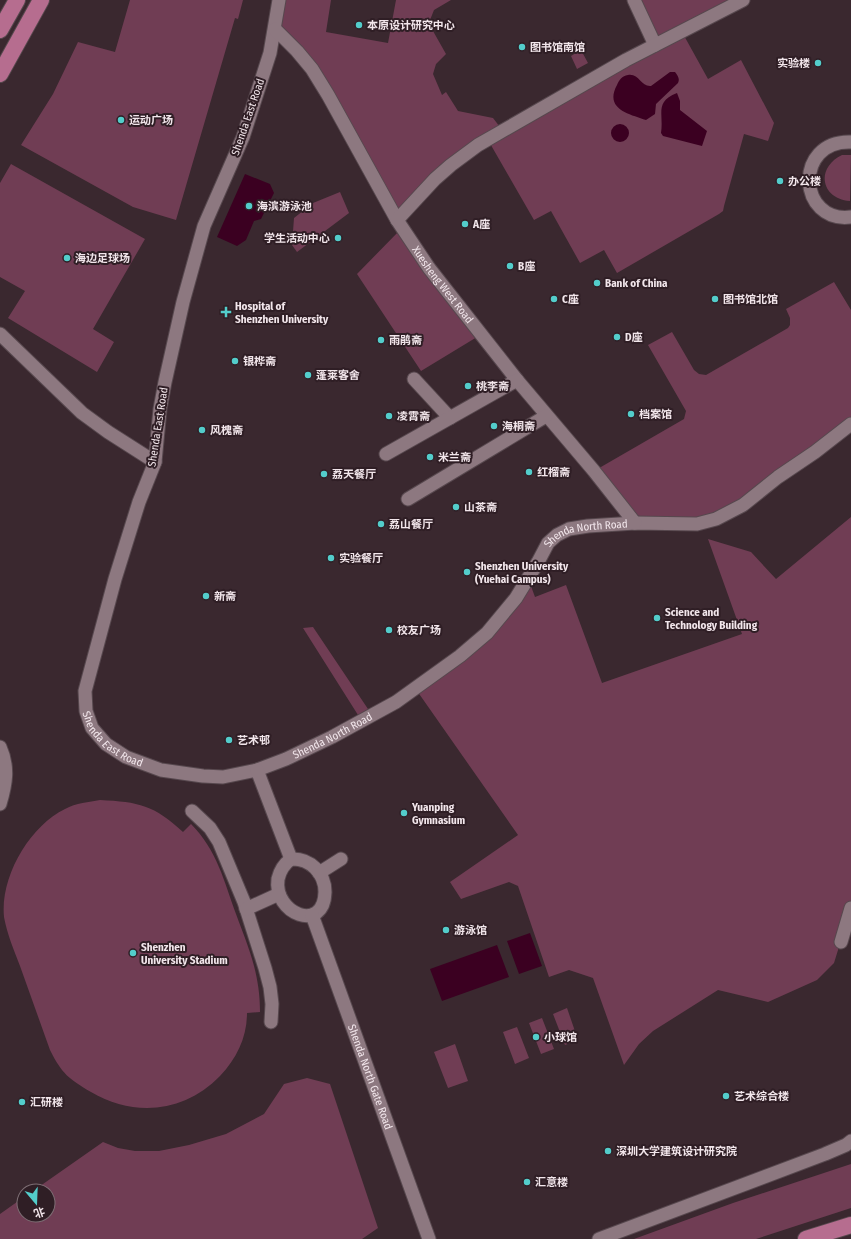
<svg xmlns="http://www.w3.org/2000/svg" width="851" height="1239" font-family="'Fira Sans Condensed','Noto Sans SC',sans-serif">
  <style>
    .green { fill: #703d54 }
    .water { fill: #3b0021 }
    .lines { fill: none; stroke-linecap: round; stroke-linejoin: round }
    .minor-casing { stroke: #57484e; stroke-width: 15 }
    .major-casing { stroke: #57484e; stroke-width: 18 }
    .minor { stroke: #8d7880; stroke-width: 13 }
    .major { stroke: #b66d8f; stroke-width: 16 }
    .poi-dot { fill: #53cdcb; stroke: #2f1e25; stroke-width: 1.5 }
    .labels { text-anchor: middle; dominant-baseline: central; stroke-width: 4; stroke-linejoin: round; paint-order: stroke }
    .poi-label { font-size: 11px; font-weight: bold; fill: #f2e6eb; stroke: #2f1e25; text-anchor: start }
    .street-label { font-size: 11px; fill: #f2e6eb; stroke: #2f1e25 }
  </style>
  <rect width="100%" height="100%" fill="#3a282f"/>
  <path class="green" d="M130,0H243L238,19L235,18L176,220L133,207L21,145L53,94L78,42L115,52Z
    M279,0H331L326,32L388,43L396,0H451L434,10L430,20L433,31L446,54L436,64L433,74L442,95L446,92L458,111L493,118L503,131L655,45L634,0H743L682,32L708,79L741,60L774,123L768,141L744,134L724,206L723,211L719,214L617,273L604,250L580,263L551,211L534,220L488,140L397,220L328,95L275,29Z
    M581,50L588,63L577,69L571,56Z
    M842,155H851L850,201C821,199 815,168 842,155Z
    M11,164L145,239L93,329L114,342L97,372L8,318L25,291L0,277V183Z
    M340,192L349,213L297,252L292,245L294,218L313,203Z
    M400,230L477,337L421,371L357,274Z
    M834,282L851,310V424L716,519L635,523L594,471L684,419L686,411L648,345L672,332L694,370L699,374L706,375L788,328L790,325V318L786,309Z
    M851,517V908L834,963L817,980L768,1002L718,990L653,1031L639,1044L624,1065L593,978L569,970L549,977L518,886L509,882L461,899L450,882L518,835L415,688L460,656L528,578L535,597L566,585L602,683L742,634L708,539L751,552L776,579Z
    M313,627L368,709L358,715L303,628Z
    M100,800C139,802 154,805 183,832L191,824C217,850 224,881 236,914C249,949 260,974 260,1012L247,1013C247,1037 237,1058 220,1076C185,1112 135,1118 91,1092C69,1079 62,1074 50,1050C40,1022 30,994 20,966C14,950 7,934 4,917C0,876 30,826 65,809C76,803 89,802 100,800Z
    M567,1008L578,1040L565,1045L553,1014Z
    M542,1018L554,1049L541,1054L529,1023Z
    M517,1027L529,1058L515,1064L503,1032Z
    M455,1044L468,1081L448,1088L434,1052Z
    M307,1078L330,1084L378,1228L362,1239H0V1214L24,1197V1215H48V1191H33L103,1142L118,1148L135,1151H159L189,1145L226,1134L264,1114L284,1084Z
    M851,1164V1208L756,1239H634L733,1203Z"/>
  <path class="water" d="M670,72H675C678,76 680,79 678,83L656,104L655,114L646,120C629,114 604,109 617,85C619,80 622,76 628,75C639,73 641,87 651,86Z
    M677,93L680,101V110L707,131L702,146L663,136L661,133C664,114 654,102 677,93Z
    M611 133a9 9 0 1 1 18 0a9 9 0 1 1-18 0Z
    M245,174L270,184L274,193L261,219L254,221L246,240L237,246L217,237Z
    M530,933L542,966L519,974L507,941Z
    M497,945L509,977L442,1001L430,969Z"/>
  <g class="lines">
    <g class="minor-casing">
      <g id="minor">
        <path id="s1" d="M279,0L270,53L243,137L204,226L183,302L165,382L160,409L155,462L139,502L115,579L85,691L86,711L92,728L106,744L126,757L161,770L203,776L223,777L257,770L286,759L332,737L396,702L460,656L487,633L516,598L538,562L548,543L557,535L569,529L588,526L635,523L697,524L716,519L743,505L778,477L815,452L851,424"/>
        <path d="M634,0L655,45"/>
        <path id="s2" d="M275,29L297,51L312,69L328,95L397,220L429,268L517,380L594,471L635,523"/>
        <path d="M851,142C793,140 798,224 851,217"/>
        <path d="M397,220L435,179L451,165L478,145L626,60L743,0"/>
        <path d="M0,334L82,413L108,432L155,462"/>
        <path d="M414,379L450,418"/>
        <path d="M386,454L517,380"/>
        <path d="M408,499L546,416"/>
        <path d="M0,747C9,767 6,784 0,804"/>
        <path d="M257,770L291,859"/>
        <path d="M192,811L210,828L219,842L244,902L265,968L270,987L272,1004L271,1022"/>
        <path d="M291,859C310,858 325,873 325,892C324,934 273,914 278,879C280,870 284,864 291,859Z"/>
        <path d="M319,873L341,859"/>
        <path d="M246,909L279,894"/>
        <path id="s3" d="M312,915L429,1239"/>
        <path d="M841,942L851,908"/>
        <path d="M599,1239L825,1154L846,1145L851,1141"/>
      </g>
    </g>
    <g class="major-casing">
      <path id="major" d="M0,30L17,0
        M0,74L41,0
        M806,1239L851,1225"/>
    </g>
    <use href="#minor" class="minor"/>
    <use href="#major" class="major"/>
  </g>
  <g class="poi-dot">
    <circle cx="359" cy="25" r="4"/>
    <circle cx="522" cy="47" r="4"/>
    <circle cx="818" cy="63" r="4"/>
    <circle cx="121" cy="120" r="4"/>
    <circle cx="780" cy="181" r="4"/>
    <circle cx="249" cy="206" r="4"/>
    <circle cx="465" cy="224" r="4"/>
    <circle cx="338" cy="238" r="4"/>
    <circle cx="67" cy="258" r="4"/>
    <circle cx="510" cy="266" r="4"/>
    <circle cx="597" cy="283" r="4"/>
    <circle cx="554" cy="299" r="4"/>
    <circle cx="715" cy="299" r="4"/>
    <path d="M224 306h4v4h4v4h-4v4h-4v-4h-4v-4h4z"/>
    <circle cx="617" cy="337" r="4"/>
    <circle cx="381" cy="340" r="4"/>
    <circle cx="235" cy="361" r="4"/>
    <circle cx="308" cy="375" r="4"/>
    <circle cx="468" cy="386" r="4"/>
    <circle cx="631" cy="414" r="4"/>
    <circle cx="389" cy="416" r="4"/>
    <circle cx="494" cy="426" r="4"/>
    <circle cx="202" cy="430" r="4"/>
    <circle cx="430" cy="457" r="4"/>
    <circle cx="529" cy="472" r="4"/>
    <circle cx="324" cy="474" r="4"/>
    <circle cx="456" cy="507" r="4"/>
    <circle cx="381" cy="524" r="4"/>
    <circle cx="331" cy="558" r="4"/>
    <circle cx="467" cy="572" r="4"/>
    <circle cx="206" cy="596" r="4"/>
    <circle cx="657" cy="618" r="4"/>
    <circle cx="389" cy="630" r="4"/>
    <circle cx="229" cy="740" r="4"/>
    <circle cx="404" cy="813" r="4"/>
    <circle cx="446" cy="930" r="4"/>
    <circle cx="133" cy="953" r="4"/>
    <circle cx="536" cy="1037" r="4"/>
    <circle cx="726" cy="1096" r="4"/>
    <circle cx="22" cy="1102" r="4"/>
    <circle cx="608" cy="1151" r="4"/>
    <circle cx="527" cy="1182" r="4"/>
  </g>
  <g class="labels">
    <g class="poi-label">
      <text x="367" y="25">本原设计研究中心</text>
      <text x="530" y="47">图书馆南馆</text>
      <text x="810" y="63" text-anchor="end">实验楼</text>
      <text x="129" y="120">运动广场</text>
      <text x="788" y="181">办公楼</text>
      <text x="257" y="206">海滨游泳池</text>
      <text x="473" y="224">A座</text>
      <text x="330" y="238" text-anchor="end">学生活动中心</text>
      <text x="75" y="258">海边足球场</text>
      <text x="518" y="266">B座</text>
      <text x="605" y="283">Bank of China</text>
      <text x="562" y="299">C座</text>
      <text x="723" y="299">图书馆北馆</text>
      <text x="235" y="306">Hospital of<tspan x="235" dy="13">Shenzhen University</tspan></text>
      <text x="625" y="337">D座</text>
      <text x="389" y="340">雨鹃斋</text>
      <text x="243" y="361">银桦斋</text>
      <text x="316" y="375">蓬莱客舍</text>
      <text x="476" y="386">桃李斋</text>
      <text x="639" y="414">档案馆</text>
      <text x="397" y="416">凌霄斋</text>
      <text x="502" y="426">海桐斋</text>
      <text x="210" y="430">风槐斋</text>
      <text x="438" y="457">米兰斋</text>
      <text x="537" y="472">红榴斋</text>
      <text x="332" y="474">荔天餐厅</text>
      <text x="464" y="507">山茶斋</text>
      <text x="389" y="524">荔山餐厅</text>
      <text x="339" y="558">实验餐厅</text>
      <text x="475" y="566">Shenzhen University<tspan x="475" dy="13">(Yuehai Campus)</tspan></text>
      <text x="214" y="596">新斋</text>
      <text x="665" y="612">Science and<tspan x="665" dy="13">Technology Building</tspan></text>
      <text x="397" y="630">校友广场</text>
      <text x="237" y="740">艺术邨</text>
      <text x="412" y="807">Yuanping<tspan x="412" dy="13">Gymnasium</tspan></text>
      <text x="454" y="930">游泳馆</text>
      <text x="141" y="947">Shenzhen<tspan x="141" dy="13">University Stadium</tspan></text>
      <text x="544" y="1037">小球馆</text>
      <text x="734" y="1096">艺术综合楼</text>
      <text x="30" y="1102">汇研楼</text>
      <text x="616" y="1151">深圳大学建筑设计研究院</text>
      <text x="535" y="1182">汇意楼</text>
    </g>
    <g class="street-label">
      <text transform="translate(248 117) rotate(-71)">Shenda East Road</text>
      <text stroke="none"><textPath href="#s2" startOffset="307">Xuesheng West Road</textPath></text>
      <text transform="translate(158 427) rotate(-81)">Shenda East Road</text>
      <text stroke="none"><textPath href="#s1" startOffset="1357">Shenda North Road</textPath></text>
      <text stroke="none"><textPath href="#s1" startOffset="1021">Shenda North Road</textPath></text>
      <text stroke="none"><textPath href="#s1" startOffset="781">Shenda East Road</textPath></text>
      <text stroke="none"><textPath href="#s3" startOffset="172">Shenda North Gate Road</textPath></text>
    </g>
  </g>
  <g transform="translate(36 1203) rotate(161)"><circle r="19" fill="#2f1e25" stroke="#7d6e74"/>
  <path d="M0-3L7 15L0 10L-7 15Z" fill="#53cdcb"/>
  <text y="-6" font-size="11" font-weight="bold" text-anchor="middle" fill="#f2e6eb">北</text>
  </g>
</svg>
